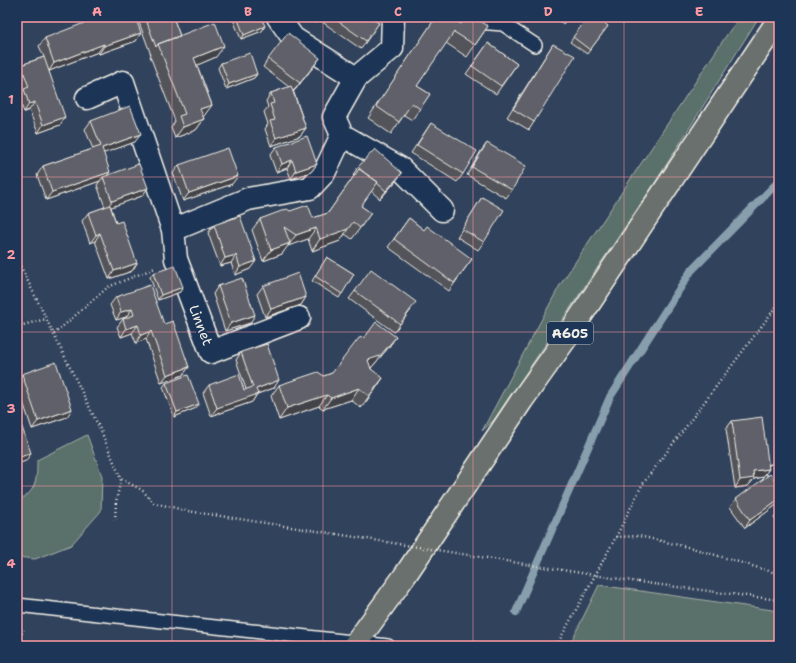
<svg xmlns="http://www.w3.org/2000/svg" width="796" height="663" font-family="'Shantell Sans',sans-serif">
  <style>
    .green { fill: #5a6f6a; stroke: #a7b0a9 }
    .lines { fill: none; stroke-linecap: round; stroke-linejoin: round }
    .stream { stroke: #879fad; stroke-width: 8 }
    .service-casing { stroke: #f4f1e8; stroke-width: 16 }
    .minor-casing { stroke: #f4f1e8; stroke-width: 25 }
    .primary-casing { stroke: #f4f1e8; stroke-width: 25 }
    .path { stroke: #f4f1e8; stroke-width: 2.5; stroke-dasharray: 1 3; stroke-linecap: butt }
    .service { stroke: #1d3557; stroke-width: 13 }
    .minor { stroke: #1d3557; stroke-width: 22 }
    .primary { stroke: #6b706d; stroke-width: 22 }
    .path-bridge { stroke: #f4f1e8; stroke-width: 2.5; stroke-dasharray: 1 3; stroke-linecap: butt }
    .wall { fill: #52535a; stroke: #f4f1e8 }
    .shaded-wall { fill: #42434a; stroke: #f4f1e8 }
    .building { fill: #5f6069; stroke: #f4f1e8 }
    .grid { fill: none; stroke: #ff9aa2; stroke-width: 1; stroke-opacity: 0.55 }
    .labels { text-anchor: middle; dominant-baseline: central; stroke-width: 4; stroke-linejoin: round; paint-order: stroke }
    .shield { fill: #1d3557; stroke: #b4b9bc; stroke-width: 1 }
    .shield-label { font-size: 13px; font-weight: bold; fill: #f4f1e8 }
    .street-label { font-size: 14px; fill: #f4f1e8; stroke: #1d3557 }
    .neatline { fill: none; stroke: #ff9aa2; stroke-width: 1.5 }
    .grid-label { font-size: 13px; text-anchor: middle; font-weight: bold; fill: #ff9aa2 }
  </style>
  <rect width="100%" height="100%" fill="#31425c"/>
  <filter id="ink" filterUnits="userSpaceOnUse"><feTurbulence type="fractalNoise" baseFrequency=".025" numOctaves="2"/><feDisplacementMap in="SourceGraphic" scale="8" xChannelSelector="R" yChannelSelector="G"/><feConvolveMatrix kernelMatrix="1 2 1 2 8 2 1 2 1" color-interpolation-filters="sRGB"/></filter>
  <g filter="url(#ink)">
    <path class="green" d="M740,17H759L653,186L494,420L482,431L560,285L728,33Z
      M87,435L102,476L101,511L71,545L35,559L17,557V502C37,491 37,480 37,460Z
      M599,585L779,611V646H591L570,644Z"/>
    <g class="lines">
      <path class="stream" d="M516,612L610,397L691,271L779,181"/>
      <g class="service-casing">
        <path id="service" d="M463,17L477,22L503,24L535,45
          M773,471L779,474
          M17,605L388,646"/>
      </g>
      <g class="minor-casing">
        <path id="minor" d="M278,17L293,38L356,78
          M87,98L123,82L173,230
          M342,135L400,168L442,210
          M299,318L211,352L176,259L173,230L248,199L310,188L324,173L342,135L334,117L356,78L392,48L393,17"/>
      </g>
      <g class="primary-casing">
        <path id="primary" d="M354,646L406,574L522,400L564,341L779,19"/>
      </g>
      <path class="path" d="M17,259L101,431L121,479L142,490L154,503L188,511L336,534
        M17,329L23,325L46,319
        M54,334L108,287L155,268
        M115,520L116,502L121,479
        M616,537L642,485L779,303
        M638,582L779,600
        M17,640L24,630
        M558,646L559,641L616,537L639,536L692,548L779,574"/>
      <use href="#service" class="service"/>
      <use href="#minor" class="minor"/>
      <use href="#primary" class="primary"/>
      <path class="path-bridge" d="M336,534L638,582"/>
    </g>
    <path class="wall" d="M137,17H173L180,36L216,57L197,65L212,105L203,116L204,119L196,130L175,138L171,128L175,121L150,56L151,55Z
      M232,17H261L262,31L241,39Z
      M306,17H371V18L379,23L361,49L318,19L315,23Z
      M436,17L461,24L488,26L467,57L446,43L417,86L430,94L412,120L404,115L391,134L368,118Z
      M553,17H569L563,24Z
      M588,17L608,26L587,54L570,42Z
      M141,33L136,41L99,54L98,52L49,71L60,125L38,133L29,110L24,112L18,97L22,91L17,76V71L21,65L44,57L39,46L45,38Z
      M488,43L517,64L496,94L466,74Z
      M553,44L534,122L529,130L507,117Z
      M268,59L314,66L294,91L293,90L306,128L300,136L271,146L265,129L268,124L264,112L268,107L266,101L271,93L289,87L263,67Z
      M221,63L257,74L254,78L226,89L218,68Z
      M91,121L135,142L103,153L107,175L142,196L111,207L116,223L137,263L132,271L109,279L95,241L90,243L82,221L88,213L105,207L97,185L100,181L46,200L37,175L43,166L93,149L85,129Z
      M431,123L463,174L457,182L411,153Z
      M487,143L512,190L506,198L467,175L481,151Z
      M276,147L317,164L311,172L291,179L287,168L276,172L270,155Z
      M179,165L232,184L183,201L173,173Z
      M358,167L396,181L380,199L371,191L361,206L371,213L352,239L345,234L340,241L312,251L308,239L287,246L282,254L263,261L252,230L260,219L290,211L313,218L328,213L354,176L353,175Z
      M482,197L484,242L478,250L457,237Z
      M409,218L424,230L472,259L449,291L388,247Z
      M214,225L250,269L235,275L231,263L220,266L208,233Z
      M327,257L354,274L339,298L312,281Z
      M153,273L180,292L158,300L150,277Z
      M218,286L250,323L225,331L213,294Z
      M263,286L306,297L301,305L265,317L257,294Z
      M355,291L411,310L394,332L349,299Z
      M116,297L164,324L189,367L183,375L161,383L146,339L136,343L132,333L121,337L117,327L123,319L127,318L126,317L116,320L110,305Z
      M396,337L388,348L372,367L371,368L375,390L361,408L351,400L323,409L319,406L279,420L271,396L279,385L324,376L332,373Z
      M241,352L274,388L257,394L252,402L211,416L203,393L209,385L244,390L246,389L236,360Z
      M22,374L67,417L32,429L17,384V381Z
      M166,383L196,408L174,417L163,387Z
      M732,421L769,469L763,477L754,479L748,486L735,488L726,429Z
      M779,421V436L773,428L776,424Z
      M779,485V503L745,528L730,507L736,499Z
      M779,509V524L774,517Z"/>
    <path class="shaded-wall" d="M265,26L262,31L241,39L244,35Z
      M141,33L136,41L99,54L104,46Z
      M104,44L98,52L49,71L54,63Z
      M224,46L216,57L186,70L194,58Z
      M320,58L314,66L294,91L300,83Z
      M257,74L254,78L226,89L229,84Z
      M35,102L29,110L24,112L29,104Z
      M212,105L204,116L192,121L200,109Z
      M65,117L60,125L38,133L43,125Z
      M204,119L196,130L175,138L183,127Z
      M306,128L300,136L271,146L276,138Z
      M141,134L135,142L96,156L102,148Z
      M292,160L287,168L276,172L282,164Z
      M317,164L311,172L291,179L296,171Z
      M110,172L104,180L103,177L100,181L46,200L52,192Z
      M402,173L396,181L380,199L386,191Z
      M238,176L232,184L183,201L189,193Z
      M148,188L142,196L106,209L112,201Z
      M316,228L308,239L288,246L296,235Z
      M348,229L340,241L312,251L320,239Z
      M100,233L95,241L90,243L96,235Z
      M290,243L282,254L263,261L271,250Z
      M236,255L231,263L220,266L225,258Z
      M256,261L250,269L235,275L240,267Z
      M137,263L132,271L109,279L114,271Z
      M183,287L180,292L158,300L161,295Z
      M306,297L301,305L265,317L271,309Z
      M132,309L126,317L116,320L121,312Z
      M255,315L250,323L225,331L231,323Z
      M138,325L132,333L121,337L126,329Z
      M151,331L146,339L136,343L141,335Z
      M396,337L388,348L372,367L360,372L368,360Z
      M189,367L183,375L161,383L167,375Z
      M383,378L375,390L361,408L369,396Z
      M279,380L274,388L257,394L252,402L211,416L217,408L256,389Z
      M359,388L351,400L323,409L331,398Z
      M327,395L319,406L279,420L287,408Z
      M199,404L196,408L174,417L177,412Z
      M72,409L67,417L32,429L38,421Z
      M31,453L26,461L17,464V458Z
      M769,469L763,477L754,479L748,486L735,488L740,480L753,471Z
      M779,499V503L745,528L750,520Z"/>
    <path class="building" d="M100,17H135L141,33L104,46V44L54,63L45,38Z
      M145,17H173L180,36L158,44L156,47Z
      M237,17H261L265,26L244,35Z
      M332,17H371V18L379,23L366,41Z
      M436,17H451L461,24L466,17H474L488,26L475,45L454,32L417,86L430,94L420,109L412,103L399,122L376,106Z
      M588,17H597L608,26L590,50L573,37Z
      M215,22L224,46L194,58L212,105L200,109L204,119L183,127L179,116L185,114L158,44Z
      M288,33L320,58L300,83L268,59Z
      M488,43L517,64L501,86L472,66Z
      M553,44L575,56L534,122L513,109Z
      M250,53L257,74L229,84L221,63Z
      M44,57L65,117L43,125L35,102L29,104L24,89L29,87L21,65Z
      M291,86L306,128L276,138L270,121L275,120L270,104L274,103L271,93Z
      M130,106L141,134L102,148L110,172L52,192L43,166L101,146L91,121Z
      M431,123L477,151L463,174L417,145Z
      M307,136L317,164L296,171L292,160L282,164L276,147Z
      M487,143L526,166L512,190L472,167Z
      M228,148L238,176L189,193L179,165Z
      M375,149L402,173L386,191L377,183L378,182L366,174L358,167Z
      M139,164L148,188L112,201L103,177Z
      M359,169L378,182L361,206L371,213L360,228L353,222L348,229L320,239L316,228L296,235L284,227L290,243L271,250L260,219L287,209L290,211L308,205L313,218L328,213Z
      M482,197L504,210L484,242L462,229Z
      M110,205L116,223L122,221L137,263L114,271L100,233L96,235L88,213Z
      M240,216L256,261L240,267L236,255L225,258L214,225Z
      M409,218L424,230L427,226L472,259L454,283L394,239Z
      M327,257L354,274L342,294L315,276Z
      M175,266L183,287L161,295L153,273Z
      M371,269L416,302L400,324L355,291Z
      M298,273L306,297L271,309L263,286Z
      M242,278L255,315L231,323L218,286Z
      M150,285L164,324L173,321L189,367L167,375L151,331L141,335L138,325L126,329L123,319L134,315L132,309L121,312L116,297Z
      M376,322L396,337L380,356L368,360L371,369L383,378L369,396L359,388L331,398L327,395L287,408L279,385L318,372L324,376L332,373L359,338L365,337Z
      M267,344L279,380L256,389L258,394L217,408L209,385L239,374L244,390L253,387L241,352Z
      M56,362L72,409L38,421L22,374Z
      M188,375L199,404L177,412L166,383Z
      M17,413L31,453L17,458Z
      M762,417L769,469L753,471L754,478L740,480L732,421Z
      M779,421V428L776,424Z
      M770,474L779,485V499L750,520L736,499Z"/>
  </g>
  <path class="grid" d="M172,17V646M323,17V646M473,17V646M624,17V646M17,177H779M17,332H779M17,486H779"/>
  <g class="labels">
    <rect class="shield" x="547" y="322" width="46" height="22" rx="3"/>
    <g class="shield-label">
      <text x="570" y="333">A605</text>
    </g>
    <g class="street-label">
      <text transform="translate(201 325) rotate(69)">Linnet</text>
    </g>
  </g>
  <rect width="796" height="663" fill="none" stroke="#1d3557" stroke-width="44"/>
  <rect x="22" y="22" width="752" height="619" class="neatline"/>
  <g class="grid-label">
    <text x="97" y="16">A</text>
    <text x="248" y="16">B</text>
    <text x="398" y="16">C</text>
    <text x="548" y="16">D</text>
    <text x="699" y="16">E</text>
    <text x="11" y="104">1</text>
    <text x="11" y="259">2</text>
    <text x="11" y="413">3</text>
    <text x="11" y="568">4</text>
  </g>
</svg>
